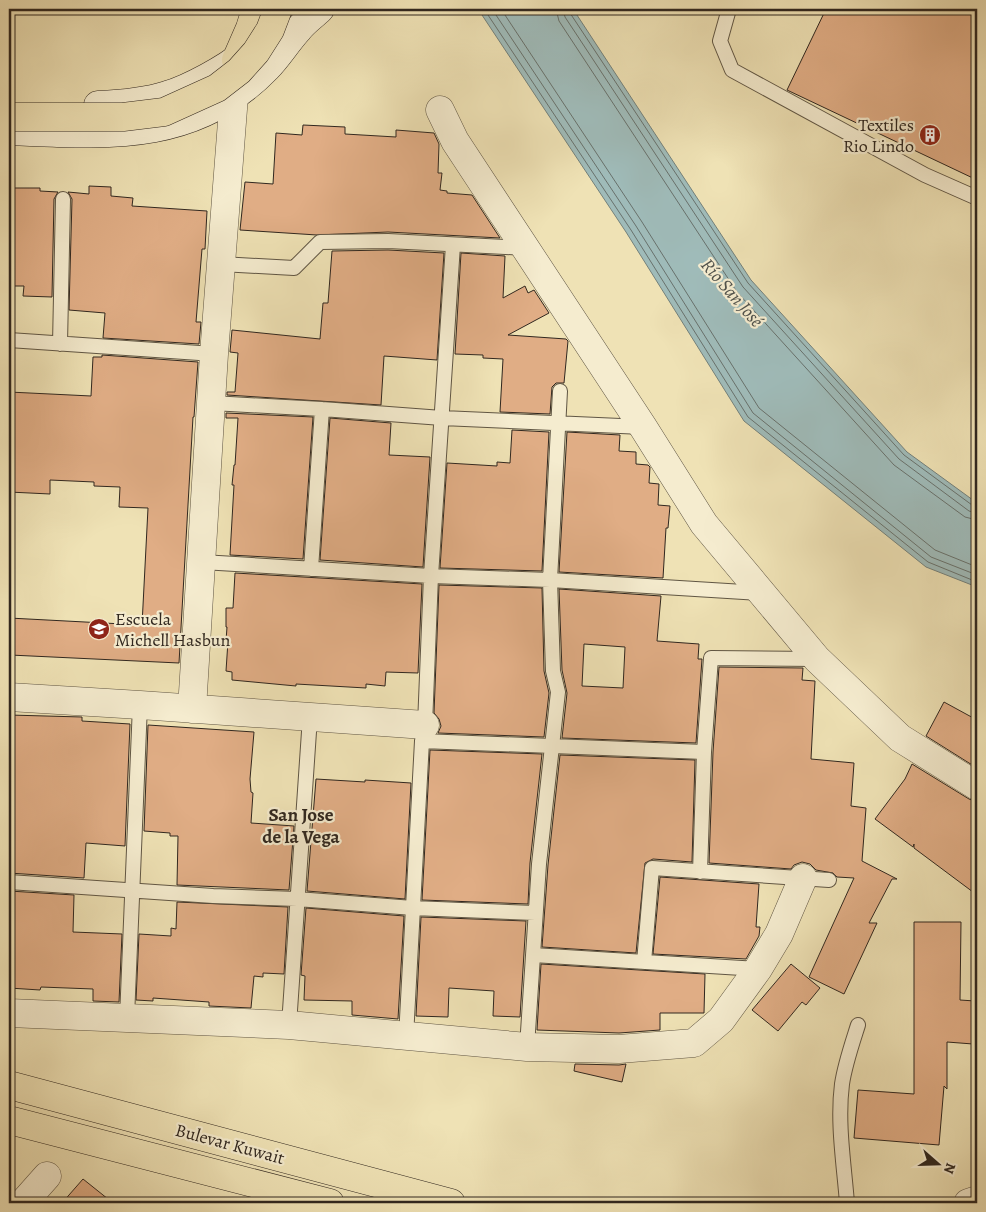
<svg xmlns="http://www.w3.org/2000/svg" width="986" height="1212" font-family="Alegreya,serif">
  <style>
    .water { fill: #9fbbb9; stroke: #73807b }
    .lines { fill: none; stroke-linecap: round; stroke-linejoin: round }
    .shore { stroke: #68716c; stroke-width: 1 }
    .building { fill: #e0ad85; stroke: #30271f; fill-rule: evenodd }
    .lane-casing { stroke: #605644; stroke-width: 16 }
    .street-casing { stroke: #605644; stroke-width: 29 }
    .secondary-casing { stroke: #30271f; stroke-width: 29 }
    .primary-casing { stroke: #30271f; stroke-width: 29 }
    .lane { stroke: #f5eccf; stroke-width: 14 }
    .street { stroke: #f5eccf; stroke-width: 28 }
    .secondary { stroke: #f5eccf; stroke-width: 28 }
    .primary { stroke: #efe2b5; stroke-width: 28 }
    .primary-bridge-casing { stroke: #30271f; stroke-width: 29; stroke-linecap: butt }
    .primary-bridge { stroke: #efe2b5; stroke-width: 28 }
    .labels { text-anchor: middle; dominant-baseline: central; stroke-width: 4.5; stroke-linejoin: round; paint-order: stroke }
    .poi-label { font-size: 18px; fill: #30271f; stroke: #f5eccf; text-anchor: end }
    .street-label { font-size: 18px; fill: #30271f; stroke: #f5eccf }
    .water-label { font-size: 19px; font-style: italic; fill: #51534d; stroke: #f5eccf }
    .neighbourhood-label { font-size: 19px; font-weight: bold; fill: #30271f; stroke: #f5eccf }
  </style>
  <rect width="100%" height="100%" fill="#efe2b5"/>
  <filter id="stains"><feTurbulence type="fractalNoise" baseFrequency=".004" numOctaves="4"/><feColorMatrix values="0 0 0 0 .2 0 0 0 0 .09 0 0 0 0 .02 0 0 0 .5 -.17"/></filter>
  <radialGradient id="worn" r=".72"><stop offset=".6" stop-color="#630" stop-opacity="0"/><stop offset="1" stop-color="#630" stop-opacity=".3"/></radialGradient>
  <path class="water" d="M478,9H573L751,280L907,452L977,503V587L926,567L744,421L626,232Z"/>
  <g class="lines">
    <path class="shore" d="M484,9L631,230L748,417L928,562L977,582
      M492,9L636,226L753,413L931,557L977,575
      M501,9L642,222L759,408L935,550L977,567
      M556,9L559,21L737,292L894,465L965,517L977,520
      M563,9L565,17L743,287L899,459L969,511L977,513
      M569,9L570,13L748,283L904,455L972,505L977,506"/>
  </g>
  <path class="building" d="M826,9H977V180L787,90Z
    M303,125L345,127V134L396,137V130L434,133L439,144L438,173H442L440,190L447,191V193L472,195L500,238L388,232L317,235L240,230L245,182L273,184L276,133L302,135Z
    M89,186L111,187V196L133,198L132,206L207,211L205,249H202L196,322H201L199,344L103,338L105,313L69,310L72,199L68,192L89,194Z
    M9,188H40V191L58,192L54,199L52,297L23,296L24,286H9Z
    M388,250L444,253L437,360L384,356L381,405L227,395V392H235L238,353L230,352L232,330L320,339L323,303H328L332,251Z
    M461,253L505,256L503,298L525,286L528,293L534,290L549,313L508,335L566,339L568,341L564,383H556L552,387L550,414L500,412L503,359L483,358V355L455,354Z
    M102,355L198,362L194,417H193L179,663L10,655V639H9V618L142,625L148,508L119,507L120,487L94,486V482L50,480V494L9,492V392L91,396L93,357H102Z
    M226,413L313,417L303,559L230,555L234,485H232L234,465H235L238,418H226Z
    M330,418L391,423L389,455L430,457L423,567L320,560Z
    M512,430L549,432L542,571L440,568L447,463L497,466V462L510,463Z
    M567,432L620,435L619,451L636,452V464L648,465L650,467L649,483L659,484L658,505L670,506L668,528H666L663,578L559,572Z
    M235,573L422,584L418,673L386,672L385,686L366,684V688L296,684V686L232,680V672L226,671L228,641H226L227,627H226V608H233Z
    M439,585L542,588L544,671L549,693L544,737L438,733L441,726L439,719L434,713Z
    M559,589L661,596L657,641L699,644L698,659H702L696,743L562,738L567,693L562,670ZM584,644L625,647L623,688L582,686Z
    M719,667L803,668L802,680L815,681L811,759L854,763L851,806L866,808L862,861L897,879H892L869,923H877L844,994L809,977L854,878L837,877L833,873L816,870L810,864L802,862L794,865L791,869L709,863L713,752Z
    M944,702L977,720V768L926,736Z
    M9,715L82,717V721L130,724L125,846L86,843L84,878L9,873Z
    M148,725L254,732L250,779L251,792L253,793L251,823L294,826L289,890L177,885L178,836H170V833L144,831Z
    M430,750L542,754L530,863L528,904L422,900Z
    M560,755L695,760L692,862L653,859L645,863L636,953L542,947L548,865Z
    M912,764L969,799L977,802V895L914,848V844L913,847L875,819L905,779Z
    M316,779L365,782V780L411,783L405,899L307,891Z
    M660,877L759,884L756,927H760L759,936L746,959L653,954Z
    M9,891L74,895L73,932L122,934L119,1002L93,1001V989L41,987L40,990L9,988Z
    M177,902L288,907L284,974L263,973V977L254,976L251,1008L209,1006V1002L153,998V1001L136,1000L139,934L171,936V928L176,929Z
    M306,908L404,916L398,1019L352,1015V1001L304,1000L305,976L301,975Z
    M421,917L526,921L520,1017L493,1016L494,991L449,988L448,1017L416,1016Z
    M914,922H961L960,1000L975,1001L973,1044L947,1042V1089L944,1086L939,1145L854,1138L858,1090L914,1094Z
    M541,964L705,974L704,1013H660V1030L619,1033L537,1030Z
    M791,964L820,988L806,1005L802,1002L778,1031L752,1010Z
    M575,1064L619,1065L626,1064L622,1082L574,1071Z
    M83,1179L113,1203H62Z"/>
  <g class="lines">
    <g class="lane-casing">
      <path id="lane" d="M729,9L720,41L732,70L925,175L977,198
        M221,264L294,268L320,242L388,241L526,248
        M9,340L214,354
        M60,344L63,199
        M212,403L322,409L442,418L643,427
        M202,562L431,576L550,580L760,593
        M311,569L322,409
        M422,741L704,752
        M700,872L704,752L711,658L816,659
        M9,882L213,896L297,899L413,908L535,913
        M533,955L758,969
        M644,962L652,868L829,880
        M127,1018L140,705
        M289,1025L310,717
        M406,1037L422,741L425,725L431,576L453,245
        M527,1047L539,864L558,692L553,671L550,580L560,391
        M847,1203C844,1164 837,1123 842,1084C845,1064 852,1044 858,1025"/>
    </g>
    <g class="street-casing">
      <path id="street" d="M440,110L455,141L643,427L704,524L817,659L900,738L977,786
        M9,697L140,705L425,725
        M192,709L214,354L234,96
        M9,1013L289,1025L527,1047L619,1049L694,1043L721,1020L758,969L779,934L803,878
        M23,1203L47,1176
        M968,1203L977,1200"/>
    </g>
    <g class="secondary-casing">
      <path id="secondary" d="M98,105C121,104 145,102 167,95C188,89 227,68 243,54
        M9,131C104,135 194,144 267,68C278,57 287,42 298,30C304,22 313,16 320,9"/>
    </g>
    <g class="primary-casing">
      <path id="primary" d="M236,60L250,28L256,9
        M9,1085L451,1203
        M9,1120L330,1203"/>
    </g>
    <use href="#lane" class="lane"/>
    <use href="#street" class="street"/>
    <use href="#secondary" class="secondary"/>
    <use href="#primary" class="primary"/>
    <g class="primary-bridge-casing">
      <path id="primary-bridge" d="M9,117H123L164,112L217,88L239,71L256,52L270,30L278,9"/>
    </g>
    <use href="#primary-bridge" class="primary-bridge"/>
  </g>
  <defs>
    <g id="building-disc" transform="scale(1.125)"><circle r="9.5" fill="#8f2418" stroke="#f5eccf"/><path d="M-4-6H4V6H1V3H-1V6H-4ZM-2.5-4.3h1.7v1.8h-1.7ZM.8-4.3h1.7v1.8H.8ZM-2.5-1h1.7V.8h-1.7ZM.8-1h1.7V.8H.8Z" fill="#fff"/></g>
    <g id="school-disc" transform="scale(1.125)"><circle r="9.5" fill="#8f2418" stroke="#f5eccf"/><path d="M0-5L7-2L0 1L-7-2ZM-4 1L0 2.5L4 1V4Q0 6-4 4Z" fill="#fff"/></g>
  </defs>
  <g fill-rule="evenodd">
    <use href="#building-disc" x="930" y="135"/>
    <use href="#school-disc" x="99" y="629"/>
  </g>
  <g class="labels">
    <g class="poi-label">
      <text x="914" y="125">Textiles<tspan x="914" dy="21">Rio Lindo</tspan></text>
      <text x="115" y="619" text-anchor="start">Escuela<tspan x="115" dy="21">Michell Hasbun</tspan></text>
    </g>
    <g class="street-label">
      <text transform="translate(230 1144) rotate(15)">Bulevar Kuwait</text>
    </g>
    <g class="water-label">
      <text transform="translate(732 293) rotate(49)">Río San José</text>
    </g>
    <g class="neighbourhood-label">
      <text x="301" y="815">San Jose<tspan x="301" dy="22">de la Vega</tspan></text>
    </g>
  </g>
  <rect width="986" height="1212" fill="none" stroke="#efe2b5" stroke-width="30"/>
  <rect x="10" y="10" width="966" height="1192" fill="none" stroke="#30271f" stroke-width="2.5"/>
  <rect x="15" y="15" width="956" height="1182" fill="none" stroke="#30271f"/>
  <g transform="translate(938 1164) rotate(110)" stroke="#f5eccf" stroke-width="4" paint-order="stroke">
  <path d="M0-4L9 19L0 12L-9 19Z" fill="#30271f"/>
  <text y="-8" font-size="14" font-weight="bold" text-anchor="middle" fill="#30271f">N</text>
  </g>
  <rect width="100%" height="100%" filter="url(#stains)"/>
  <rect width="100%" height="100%" fill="url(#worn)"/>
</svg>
